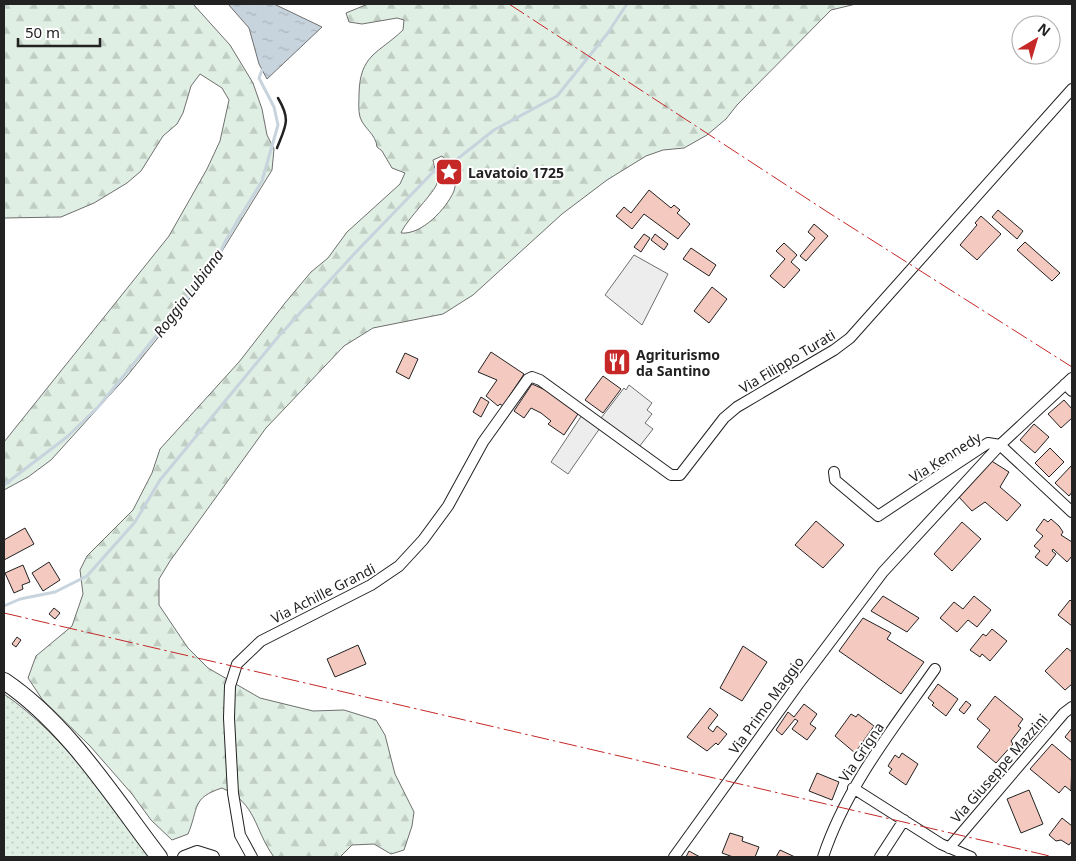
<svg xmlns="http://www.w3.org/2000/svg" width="1076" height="861" font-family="'Noto Sans',sans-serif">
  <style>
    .grass { fill: url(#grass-dots); stroke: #6f6f6f }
    .forest { fill: url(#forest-firs); stroke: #6f6f6f; fill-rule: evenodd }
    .parking { fill: #ededed; stroke: #6f6f6f }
    .water { fill: url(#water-ripples); stroke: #6f6f6f }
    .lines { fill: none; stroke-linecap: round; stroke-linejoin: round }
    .stream { stroke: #c7d3dd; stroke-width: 3 }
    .building { fill: #f3c9c0; stroke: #222 }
    .minor-casing { stroke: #222; stroke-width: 12 }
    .tertiary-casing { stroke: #222; stroke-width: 14 }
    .primary-casing { stroke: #222; stroke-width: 18 }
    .minor { stroke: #fff; stroke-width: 10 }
    .tertiary { stroke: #fff; stroke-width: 12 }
    .primary { stroke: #fff; stroke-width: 16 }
    .wall { stroke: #222; stroke-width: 2.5 }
    .power { stroke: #c62828; stroke-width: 1; stroke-dasharray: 18 4 2.5 4; stroke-linecap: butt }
    .labels { text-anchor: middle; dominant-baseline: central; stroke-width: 4; stroke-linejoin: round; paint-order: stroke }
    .poi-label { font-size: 14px; font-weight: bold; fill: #222; stroke: #fff; text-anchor: start }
    .street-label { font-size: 14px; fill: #222; stroke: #fff }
    .water-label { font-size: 15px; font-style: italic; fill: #222; stroke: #fff }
  </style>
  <defs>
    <pattern id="grass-dots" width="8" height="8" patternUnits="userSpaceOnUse" patternTransform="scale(1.25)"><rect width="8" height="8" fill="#e0efe3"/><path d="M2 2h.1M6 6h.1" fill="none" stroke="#c0cdc2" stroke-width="1.8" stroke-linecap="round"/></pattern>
    <pattern id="forest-firs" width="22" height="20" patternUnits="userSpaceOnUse" patternTransform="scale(1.25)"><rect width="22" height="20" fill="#e0efe3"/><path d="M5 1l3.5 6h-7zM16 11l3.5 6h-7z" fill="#c0cdc2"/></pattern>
    <pattern id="water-ripples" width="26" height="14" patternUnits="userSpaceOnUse" patternTransform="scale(1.25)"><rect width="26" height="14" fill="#c7d3dd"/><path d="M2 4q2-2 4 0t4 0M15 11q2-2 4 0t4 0" fill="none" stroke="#abb5bd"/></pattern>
  </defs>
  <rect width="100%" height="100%" fill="#fff"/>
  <path class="grass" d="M4,694C66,737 105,798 151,857H4Z"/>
  <path class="forest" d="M4,4H193L230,45L253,83L262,109L267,135L274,149L272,170L203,282L127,376L51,460L28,477L4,490V442L169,236L207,169L220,141L229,100L222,88L200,74L191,86L183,113L177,124L163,136L141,171L127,183L94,203L61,217L4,218Z
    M368,4H856L831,10L737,105L726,119L707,135L684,148L663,150L646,156L607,180L562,214L473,295L443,314L373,328L344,346L266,428L170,561L159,579V605L188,648L208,668L260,698L313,711L344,710L376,720L385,735L395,774L414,812L412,826L404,850L391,854L374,844L352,845L340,857H274C254,830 257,803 222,788C191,798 199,808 188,834L172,840L151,820L132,794L90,746L42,699L28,678L36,656L72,626L83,594L80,570L87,556L133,510L152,473L160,449L239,362L285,303L311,272L328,258L347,232L400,184L405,173L392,168L382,151L377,147C376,134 364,129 360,117C358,110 359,101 359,94C360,54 378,54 403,30L404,20L397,18L362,24L349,22L346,13ZM442,156L455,171C455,177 456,186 454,191C446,209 422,235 401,233C406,220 436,191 437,183C438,176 434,167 433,160Z"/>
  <path class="parking" d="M634,255L668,274L642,325L605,295Z
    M629,385L652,403L647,410L652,414L645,423L653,429L639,447L601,418L624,388L626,390Z
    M582,415L600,428L568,474L551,462Z"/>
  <path class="water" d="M228,4H274L322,27L267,79L259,64L249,28Z"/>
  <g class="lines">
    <path class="stream" d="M451,164L494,130L557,96L607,34L627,4
      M4,485L67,437L99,406L214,265L226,240L262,181L278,125L274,107L259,78L262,70
      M4,606L20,599L55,592L87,576L135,522L160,480L278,337L355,253L436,169"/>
  </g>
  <path class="building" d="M649,190L671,208L674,205L680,210L677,213L690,224L678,239L644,214L632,229L616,216L624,207L631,213Z
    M998,210L1023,231L1017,239L992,217Z
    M981,216L1001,234L977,260L960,245L977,225L975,223Z
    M814,224L828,236L806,261L800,256L815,238L808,232Z
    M644,234L650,238L641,252L634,247Z
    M655,234L668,244L664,250L651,240Z
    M1025,242L1060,273L1052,281L1017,250Z
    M784,243L797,255L791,262L800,270L784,288L770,276L785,259L776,251Z
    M691,248L716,265L709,276L683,259Z
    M712,287L727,299L709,323L694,311Z
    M491,352L524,374L503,406L500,404L498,406L486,396L497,380L478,372Z
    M405,353L418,359L409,379L396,372Z
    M603,376L621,389L603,413L585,400Z
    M532,384L550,392L578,414L564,435L548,424L551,421L541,413L531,408L524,418L514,411Z
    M481,397L489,402L481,417L473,412Z
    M1064,400L1072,409V418L1061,428L1048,414Z
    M1034,424L1049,437L1035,453L1020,440Z
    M1050,448L1064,462L1049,477L1035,463Z
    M990,460L1009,472L1000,487L1021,505L1007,521L985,502L972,511L958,496L975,480Z
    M1072,465V492L1069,496L1055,483Z
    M1044,519L1048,522L1051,519L1059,526L1063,532L1061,535L1072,542V556L1067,562L1053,549L1052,551L1056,554L1047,566L1035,557L1040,551L1034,546L1043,536L1036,530Z
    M816,521L844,545L823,568L795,545Z
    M962,522L981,539L952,571L934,554Z
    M25,528L34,544L4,560V540Z
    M49,562L60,580L43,591L32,573Z
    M23,565L30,582L22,585L23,589L14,593L5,573Z
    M883,596L919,618L907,632L871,611Z
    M974,596L991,610L977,627L968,620L957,632L940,618L954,602L963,609Z
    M1070,600L1072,602V626L1058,615Z
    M54,608L60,613L55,619L49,614Z
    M863,618L891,633L887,639L924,662L901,694L839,651Z
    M992,629L1007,641L990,661L982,654L980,657L970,650L983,634L986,636Z
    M17,637L21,640L16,647L12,644Z
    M358,645L366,664L335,677L327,659Z
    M743,646L767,662L742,701L720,688Z
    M1067,648L1072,652V684L1065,690L1045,671Z
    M938,684L958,699L946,716L932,705L934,703L928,698Z
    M995,696L1023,719L1018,726L1021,728L1011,741L1013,744L996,763L977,747L990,730L977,719Z
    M966,701L971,705L964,714L959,710Z
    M804,704L817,714L810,724L816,728L807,740L792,729L798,721L795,719L782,735L776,730L788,712L794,717Z
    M710,708L718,715L708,728L713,732L717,726L727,734L718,745L716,743L707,751L687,737Z
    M851,714L856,717L858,714L874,726L855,753L835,736Z
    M1072,728V743L1065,737Z
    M1052,744L1072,761L1071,791L1065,786L1059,793L1030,769Z
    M902,753L918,764L906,785L889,773L892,769L888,766L895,755L899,758Z
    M817,773L839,782L832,800L809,791Z
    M1029,790L1043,824L1021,833L1007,799Z
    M1062,818L1072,826V841L1069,845L1061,840L1056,841L1049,835Z
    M730,833L743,837L742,841L759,847L755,857H733L722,853Z
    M780,850L795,857H776Z
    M689,851L700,857H686Z"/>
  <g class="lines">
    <g class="minor-casing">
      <path id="minor" d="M1065,384L1072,391
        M834,472L835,480L878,516L988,443L1000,445L1072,512
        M853,788L941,844L971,857
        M949,848L1064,713L1072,707
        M252,857L240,835L233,793L229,718L230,686L237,664L261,641L371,585L399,566L423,540L448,506L483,442L528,379L532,377L540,380L671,475H680L724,418L737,407L834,350L850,338L1072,89
        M674,857L797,686L883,572L1000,445L1072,378
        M823,857C846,787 893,729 935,669
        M880,857L904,820"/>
    </g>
    <g class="tertiary-casing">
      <path id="tertiary" d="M184,857L197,852L213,857"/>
    </g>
    <g class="primary-casing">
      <path id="primary" d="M4,681C68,724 113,797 159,857"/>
    </g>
    <use href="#minor" class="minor"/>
    <use href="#tertiary" class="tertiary"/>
    <use href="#primary" class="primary"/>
    <path class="wall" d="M277,148C286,125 291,120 278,98"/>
    <path class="power" d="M509,4L826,211L1072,367
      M4,613L1054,857"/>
  </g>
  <defs>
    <g id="sight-square" transform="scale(1.4375)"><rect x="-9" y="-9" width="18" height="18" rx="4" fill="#c62828" stroke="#fff"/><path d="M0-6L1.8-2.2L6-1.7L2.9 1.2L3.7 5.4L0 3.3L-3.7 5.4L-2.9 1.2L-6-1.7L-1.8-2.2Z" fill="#fff"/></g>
    <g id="restaurant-square" transform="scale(1.4375)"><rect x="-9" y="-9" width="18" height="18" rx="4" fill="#c62828" stroke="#fff"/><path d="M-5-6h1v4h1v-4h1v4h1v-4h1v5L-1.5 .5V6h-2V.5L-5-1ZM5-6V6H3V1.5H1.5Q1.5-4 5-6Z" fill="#fff"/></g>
  </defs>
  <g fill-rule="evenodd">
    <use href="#sight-square" x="449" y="172"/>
    <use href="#restaurant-square" x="617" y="362"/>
  </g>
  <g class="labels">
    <g class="poi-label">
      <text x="468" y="172">Lavatoio 1725</text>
      <text x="636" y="354">Agriturismo<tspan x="636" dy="16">da Santino</tspan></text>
    </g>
    <g class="street-label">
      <text transform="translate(787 361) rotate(-31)">Via Filippo Turati</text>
      <text transform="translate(945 457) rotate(-32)">Via Kennedy</text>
      <text transform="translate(323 593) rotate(-27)">Via Achille Grandi</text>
      <text transform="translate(766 705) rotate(-54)">Via Primo Maggio</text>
      <text transform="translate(861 752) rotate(-56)">Via Grigna</text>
      <text transform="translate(999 768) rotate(-49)">Via Giuseppe Mazzini</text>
    </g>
    <g class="water-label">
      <text transform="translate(188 293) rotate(-53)">Roggia Lubiana</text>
    </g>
  </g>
  <rect width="1076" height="861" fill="none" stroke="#222222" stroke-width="10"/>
  <g transform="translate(1036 40) rotate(38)"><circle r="24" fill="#ffffff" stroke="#a7a7a7"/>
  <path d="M0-4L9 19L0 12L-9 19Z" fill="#c62828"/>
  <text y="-8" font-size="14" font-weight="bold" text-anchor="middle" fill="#222222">N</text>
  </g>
  <path d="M18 38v8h82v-8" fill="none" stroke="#222222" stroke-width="2.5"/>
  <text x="25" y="38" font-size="15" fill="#222222" stroke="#ffffff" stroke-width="4" paint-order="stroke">50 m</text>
</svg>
